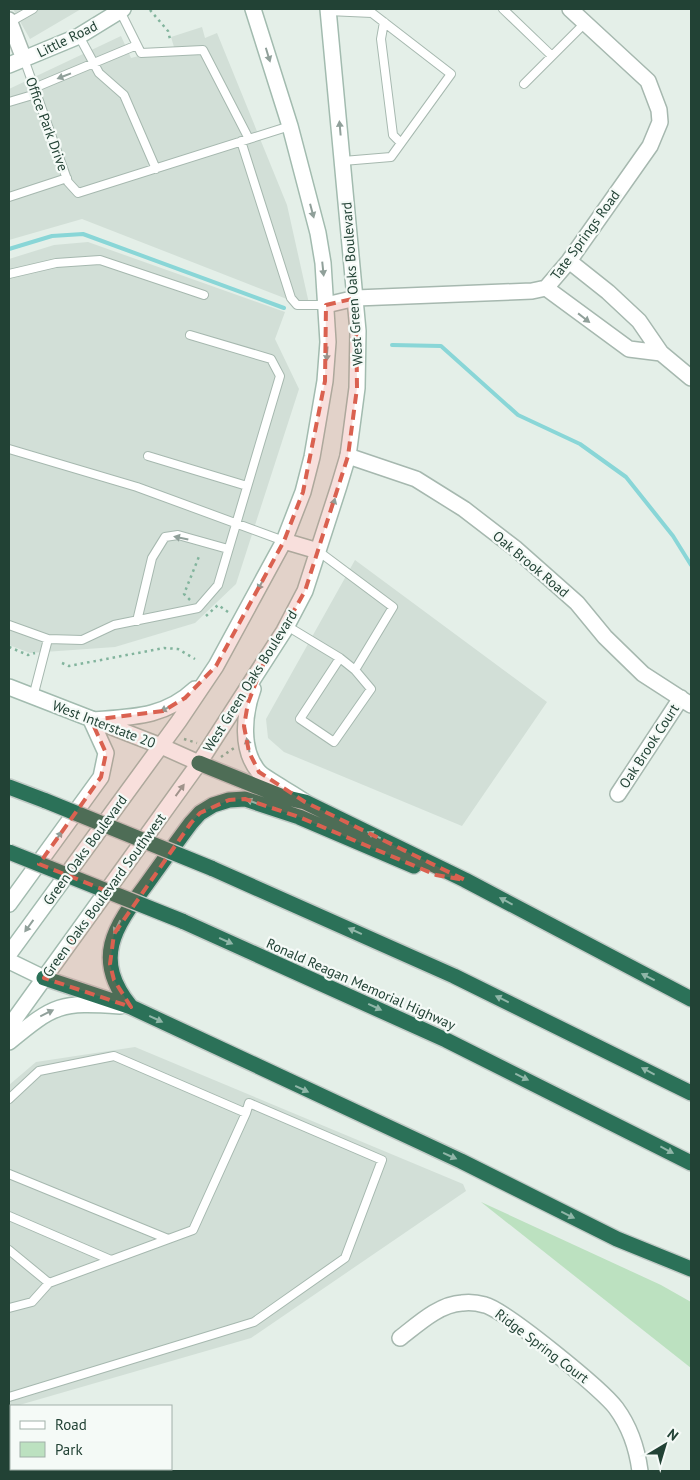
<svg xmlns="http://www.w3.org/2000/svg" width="700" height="1480" font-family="'PT Sans',sans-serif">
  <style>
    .built { fill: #d2dfd7 }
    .green { fill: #bce1c0 }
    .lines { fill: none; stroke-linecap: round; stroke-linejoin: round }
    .stream { stroke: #89d6d7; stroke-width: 4 }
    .lane-casing { stroke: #a6b8af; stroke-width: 10 }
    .street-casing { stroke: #a6b8af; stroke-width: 18 }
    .secondary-casing { stroke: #a2bbaf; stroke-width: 18 }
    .highway-casing { stroke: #c1cac6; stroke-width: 18 }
    .path { stroke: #82b49d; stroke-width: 2.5; stroke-dasharray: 2.5 4; stroke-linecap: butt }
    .lane { stroke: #fff; stroke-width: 8 }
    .street { stroke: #fff; stroke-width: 15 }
    .secondary { stroke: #fff; stroke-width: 15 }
    .highway { stroke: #2b7158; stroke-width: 15 }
    .highway-bridge-casing { stroke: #c1cac6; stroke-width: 18; stroke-linecap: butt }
    .highway-bridge { stroke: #2b7158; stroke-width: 15 }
    .oneway { fill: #90a09a }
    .oneway2 { fill: #90b6a8 }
    .marked { fill: #da6150; fill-opacity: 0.2; stroke: #da6150; stroke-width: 4; stroke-dasharray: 10 6; stroke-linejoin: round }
    .labels { text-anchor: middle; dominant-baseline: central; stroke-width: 4.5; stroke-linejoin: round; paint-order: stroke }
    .street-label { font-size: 14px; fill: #224235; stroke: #f5faf7 }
  </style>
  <rect width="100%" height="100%" fill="#e4efe8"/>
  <path class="built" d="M13,9H81L30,39Z
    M202,27L205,38L217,33L287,205L310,308L82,219L9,240V89L121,36L131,58L174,47L171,37Z
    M88,242L285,312L275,339L299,389L236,584L195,623L115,647L30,653L9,645V259L54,245Z
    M355,560L547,702L462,826L284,752L268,738L266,719Z
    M135,1047L463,1184L466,1191L251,1338L9,1408V1085L36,1062Z"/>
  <path class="green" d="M481,1202L661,1285L691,1302V1368Z"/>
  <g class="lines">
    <path class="stream" d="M9,249L52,236L83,234L284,308
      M392,345L441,346L518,415L580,444L626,477L673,536L691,565"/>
    <g class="lane-casing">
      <path id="lane" d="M503,9L552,56L584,24
        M120,11L141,53L203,50L249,139
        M328,11L372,13L451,74L391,157L343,161
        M10,22L33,9
        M384,22L381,39L393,135L401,143
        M79,36L99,73L124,95L156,169
        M24,59L68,182L78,193L290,126
        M524,84L552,56
        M34,88L137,45
        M9,102L36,94
        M241,141L291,298L297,305H326
        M9,197L67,178
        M9,274L56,263L100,260L204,295
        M9,449L137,487L284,541
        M148,456L247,486
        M137,621L152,558L165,537L178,535L228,549
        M9,625L48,639L82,640L114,625L198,608L218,585L280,376L271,359L190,335
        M287,626L340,658L355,670L393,607L318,551
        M340,658L300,719L334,742L371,689L355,670
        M33,697L48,639
        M9,1099L39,1071L114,1056L246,1113L249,1103L382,1160L345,1258L254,1322L9,1397
        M9,1174L168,1239
        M9,1216L111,1260
        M9,1250L49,1283
        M9,1308L32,1302L49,1283L193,1230L246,1113"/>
    </g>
    <g class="street-casing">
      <path id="street" d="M9,20L24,59
        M569,261L608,292L639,321L661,353L691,378
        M546,288L629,349L661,353
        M326,305L356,298L532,291L546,288L569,261L650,146L660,122L659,110L648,81L570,9
        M348,456L416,479L464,509L516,549L577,603L605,637L643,674L691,705
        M618,794L681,698
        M400,1338C417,1325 439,1304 462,1303C468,1302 478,1303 485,1305C505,1310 602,1389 616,1408C630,1427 637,1448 640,1471"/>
    </g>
    <g class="secondary-casing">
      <path id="secondary" d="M9,65L79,36L123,9
        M284,541L318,551
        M9,687L161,746L199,763
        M253,689C244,714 240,750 259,772C264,778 296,795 305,802
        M9,904L101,777L106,753L91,720C131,717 164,718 195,689
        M9,954L179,721L216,666L284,541L303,492L312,457L325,381L328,342L323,263L318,233L290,126L253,9
        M9,961L44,978
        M9,1027L199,763L284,631L305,591L339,486L348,456L357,388L358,331L328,9
        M9,1042C55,1004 60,1002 120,1006"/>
    </g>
    <g class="highway-casing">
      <path id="highway" d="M199,763L283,797L305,802L465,880L691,999
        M9,787L46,801
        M211,868L454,976L691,1093
        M182,921L446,1040L691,1163
        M44,978L131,1007L461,1161L617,1239L691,1269
        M131,1007C92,959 114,928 146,885C161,864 176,843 191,823L200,813L213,805L229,800L245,799L299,817L414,866"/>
    </g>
    <path class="path" d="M150,10L168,31L170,39
      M190,600L184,594L200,554
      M206,616L218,605L228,612
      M9,647L28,655L35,653
      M62,663L69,666L164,648L178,649L195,659
      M184,739L197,743
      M221,757L234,748"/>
    <use href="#lane" class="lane"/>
    <use href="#street" class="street"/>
    <use href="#secondary" class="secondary"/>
    <use href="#highway" class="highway"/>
    <g class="highway-bridge-casing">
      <path id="highway-bridge" d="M46,801L211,868
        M9,852L182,921"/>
    </g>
    <use href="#highway-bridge" class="highway-bridge"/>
  </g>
  <defs><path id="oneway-solid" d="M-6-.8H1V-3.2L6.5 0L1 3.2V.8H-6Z" transform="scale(1.25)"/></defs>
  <g class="oneway">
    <use href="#oneway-solid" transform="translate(268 55) rotate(73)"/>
    <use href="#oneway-solid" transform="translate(64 76) rotate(159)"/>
    <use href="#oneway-solid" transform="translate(340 128) rotate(-95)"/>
    <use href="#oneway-solid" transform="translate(312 211) rotate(75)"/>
    <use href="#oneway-solid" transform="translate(323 269) rotate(84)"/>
    <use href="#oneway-solid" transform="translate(584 318) rotate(38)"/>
    <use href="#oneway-solid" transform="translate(327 354) rotate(94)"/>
    <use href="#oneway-solid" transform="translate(333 505) rotate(-73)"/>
    <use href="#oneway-solid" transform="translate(181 538) rotate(-168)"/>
    <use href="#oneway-solid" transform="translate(261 584) rotate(119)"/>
    <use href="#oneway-solid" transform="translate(167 708) rotate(154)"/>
    <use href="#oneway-solid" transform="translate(248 745) rotate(-102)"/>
    <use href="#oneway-solid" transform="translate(180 790) rotate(-54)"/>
    <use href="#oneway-solid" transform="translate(58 837) rotate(-54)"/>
    <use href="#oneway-solid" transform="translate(29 926) rotate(126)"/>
    <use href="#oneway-solid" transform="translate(47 1013) rotate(-26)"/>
  </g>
  <g class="oneway2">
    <use href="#oneway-solid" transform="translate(253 802) rotate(-159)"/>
    <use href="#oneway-solid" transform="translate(374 835) rotate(-154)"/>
    <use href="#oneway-solid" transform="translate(506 901) rotate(-152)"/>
    <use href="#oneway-solid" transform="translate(117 927) rotate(116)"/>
    <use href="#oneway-solid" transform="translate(355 931) rotate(-156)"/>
    <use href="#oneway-solid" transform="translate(226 941) rotate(24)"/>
    <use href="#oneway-solid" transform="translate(648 977) rotate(-153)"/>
    <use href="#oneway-solid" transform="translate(502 999) rotate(-154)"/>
    <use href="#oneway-solid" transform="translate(375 1007) rotate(25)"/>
    <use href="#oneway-solid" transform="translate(156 1019) rotate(25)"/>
    <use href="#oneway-solid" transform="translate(648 1071) rotate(-152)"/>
    <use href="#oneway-solid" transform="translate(522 1077) rotate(26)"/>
    <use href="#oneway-solid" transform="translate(302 1089) rotate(25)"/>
    <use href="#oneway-solid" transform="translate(667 1150) rotate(28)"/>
    <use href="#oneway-solid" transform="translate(450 1156) rotate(24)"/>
    <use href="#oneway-solid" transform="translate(568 1215) rotate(26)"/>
  </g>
  <path class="marked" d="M356,298L357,388L348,456L305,591L262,667L248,703L244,726L249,752L259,772L305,802L465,880L436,875L299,817L245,799L229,800L200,813L191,823L114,934L110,964L114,980L131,1007L44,978L107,891L39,864L101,777L106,753L91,720L163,711L185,698L216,666L284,541L303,492L325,381L326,305Z"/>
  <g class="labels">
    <g class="street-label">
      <text transform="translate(67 39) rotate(-26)">Little Road</text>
      <text transform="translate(47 124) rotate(70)">Office Park Drive</text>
      <text transform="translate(585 235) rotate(-54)">Tate Springs Road</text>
      <text transform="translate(352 284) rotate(-94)">West Green Oaks Boulevard</text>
      <text transform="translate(531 564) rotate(40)">Oak Brook Road</text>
      <text transform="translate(250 681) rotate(-58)">West Green Oaks Boulevard</text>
      <text transform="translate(104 724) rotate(21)">West Interstate 20</text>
      <text transform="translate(649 746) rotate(-57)">Oak Brook Court</text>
      <text transform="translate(85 850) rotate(-54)">Green Oaks Boulevard</text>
      <text transform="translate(104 895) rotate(-54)">Green Oaks Boulevard Southwest</text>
      <text transform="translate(361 984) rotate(24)">Ronald Reagan Memorial Highway</text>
      <text transform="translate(542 1346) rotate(37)">Ridge Spring Court</text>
    </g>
  </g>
  <rect width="700" height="1480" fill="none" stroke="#224235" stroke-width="20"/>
  <rect x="10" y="1405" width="162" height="65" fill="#f5faf7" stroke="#a1b0a9"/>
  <rect x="20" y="1421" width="25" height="8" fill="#ffffff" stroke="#a1b0a9"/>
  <text x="55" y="1430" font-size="15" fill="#224235">Road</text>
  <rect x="20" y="1442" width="25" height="15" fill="#bce1c0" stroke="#a1b0a9"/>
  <text x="55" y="1455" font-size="15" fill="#224235">Park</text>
  <g transform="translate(665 1445) rotate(38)" stroke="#f5faf7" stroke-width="4" paint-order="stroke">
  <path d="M0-4L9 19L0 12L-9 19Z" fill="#224235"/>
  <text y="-8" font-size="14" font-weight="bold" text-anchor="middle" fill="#224235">N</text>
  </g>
</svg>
